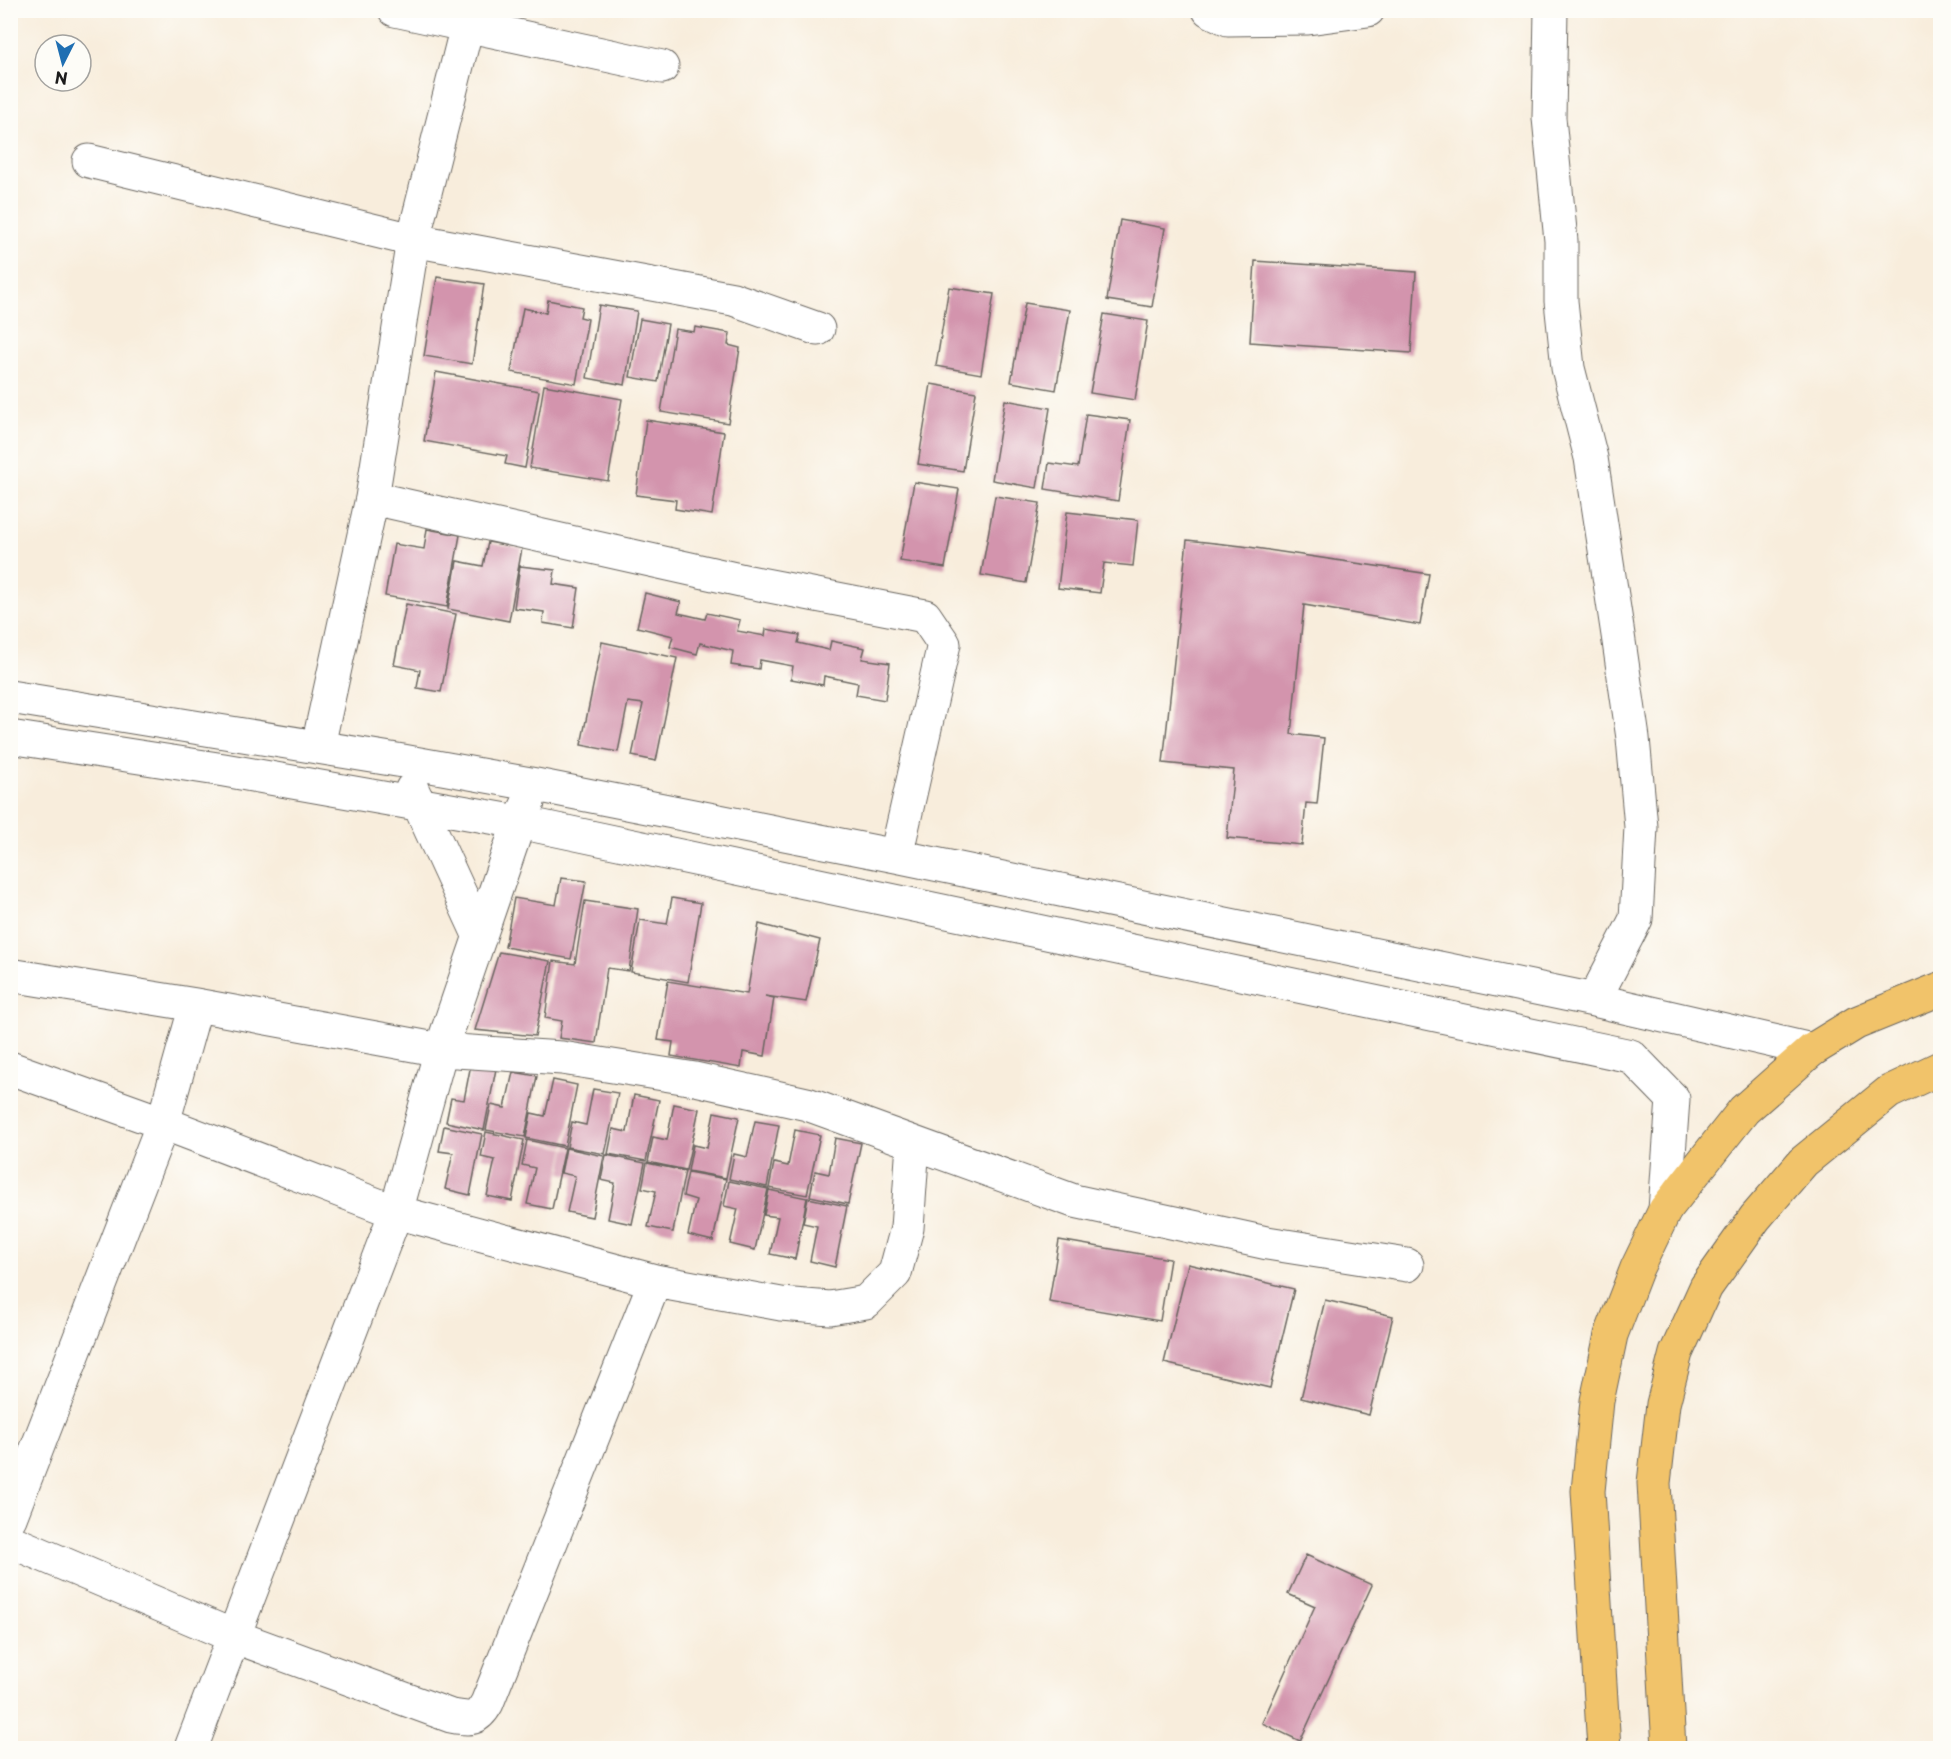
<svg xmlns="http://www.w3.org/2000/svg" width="1951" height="1759" font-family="'Playpen Sans',sans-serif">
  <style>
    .building { fill: #d394ad }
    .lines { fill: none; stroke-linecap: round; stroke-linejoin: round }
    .minor-casing { stroke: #69655f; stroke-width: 35 }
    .major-casing { stroke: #69655f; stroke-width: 35 }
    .minor { stroke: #fff; stroke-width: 33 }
    .major { stroke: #f1c36a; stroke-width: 33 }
  </style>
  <rect width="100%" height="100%" fill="#fdfcf7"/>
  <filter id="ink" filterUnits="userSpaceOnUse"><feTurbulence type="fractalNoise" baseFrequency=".0167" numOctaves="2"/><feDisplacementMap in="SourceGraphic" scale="12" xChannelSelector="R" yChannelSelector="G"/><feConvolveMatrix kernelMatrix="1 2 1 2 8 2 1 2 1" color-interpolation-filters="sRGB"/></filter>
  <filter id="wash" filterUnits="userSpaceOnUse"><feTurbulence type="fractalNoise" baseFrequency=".008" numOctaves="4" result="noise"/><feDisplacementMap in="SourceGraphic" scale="24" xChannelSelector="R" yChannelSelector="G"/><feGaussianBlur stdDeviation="1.35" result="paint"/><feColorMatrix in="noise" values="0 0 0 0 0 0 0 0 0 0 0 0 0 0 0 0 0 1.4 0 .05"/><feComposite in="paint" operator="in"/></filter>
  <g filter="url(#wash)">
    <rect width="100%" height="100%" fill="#f8eddc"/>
    <g id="blocks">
      <path class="building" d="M1120,220L1165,228L1152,307L1107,300Z
        M1255,261L1416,272L1411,353L1250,342Z
        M437,277L484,284L472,364L424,356Z
        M949,287L994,294L981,374L936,366Z
        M548,300L582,307L580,317L588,319L576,384L511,372L523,308L546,313Z
        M1025,303L1070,310L1056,390L1011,382Z
        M599,305L637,311L625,385L587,378Z
        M1104,314L1148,321L1135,400L1090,393Z
        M640,319L668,324L658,382L630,377Z
        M695,327L730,333L728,345L740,348L728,423L661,412L675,329L694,332Z
        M436,372L539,391L525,468L505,464L507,456L424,441Z
        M931,384L976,392L963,471L918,464Z
        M544,385L622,399L608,481L530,468Z
        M1005,400L1050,408L1037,488L992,480Z
        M1086,414L1130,420L1118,501L1045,489L1049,463L1078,467Z
        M646,420L724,432L712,515L675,509L676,500L636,495Z
        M914,482L959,489L945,568L900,561Z
        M995,496L1040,503L1026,583L981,575Z
        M1067,512L1138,520L1133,566L1104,563L1100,593L1058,588Z
        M427,529L460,535L447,607L385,596L394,544L424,549Z
        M1187,540L1242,546L1429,574L1420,625L1304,605L1291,734L1324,738L1317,804L1306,803L1302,845L1227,838L1234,770L1163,763Z
        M488,542L522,548L509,621L448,609L457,561L483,566Z
        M520,566L555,570L553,584L579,588L573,628L543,623L544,612L514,608Z
        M645,593L681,602L678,613L705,619L707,613L740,620L737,631L765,636L766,629L800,635L798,643L829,650L831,641L865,648L862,659L890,663L885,700L856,695L858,683L824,676L823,685L791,679L793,666L760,660L759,669L731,665L733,651L700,643L697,654L670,647L673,636L637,627Z
        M406,604L456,614L441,692L417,688L420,670L394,665Z
        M602,642L677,658L656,761L632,756L643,704L628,702L618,752L581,745Z
        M561,878L586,881L571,959L505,947L514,898L556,905Z
        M672,898L701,903L688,982L631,972L640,920L667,924Z
        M585,901L638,909L629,971L607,968L596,1043L559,1038L562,1021L545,1018L553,961L575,964Z
        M759,924L820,940L806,1002L765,996L774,998L765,1056L743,1052L741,1068L671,1056L673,1042L658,1040L668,981L747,994Z
        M499,952L550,961L535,1036L475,1030Z
        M471,1064L496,1069L484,1130L446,1122L451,1098L464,1100Z
        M513,1072L537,1076L525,1137L486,1130L491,1105L505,1108Z
        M553,1080L577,1085L565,1146L526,1138L531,1113L545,1116Z
        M593,1089L618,1093L605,1154L567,1147L572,1122L586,1125Z
        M634,1095L659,1100L646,1161L608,1154L613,1129L627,1132Z
        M674,1104L699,1109L686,1170L648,1162L653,1137L667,1140Z
        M714,1112L739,1117L726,1178L688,1171L693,1145L707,1148Z
        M755,1121L779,1125L767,1187L729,1179L734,1154L747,1157Z
        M444,1126L482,1134L470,1195L445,1189L453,1153L439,1151Z
        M795,1130L820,1135L807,1195L769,1188L774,1163L788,1166Z
        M486,1132L524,1140L512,1201L487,1196L495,1160L481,1157Z
        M835,1138L861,1143L848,1204L810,1196L815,1171L829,1174Z
        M527,1140L565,1148L552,1209L527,1204L535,1168L522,1165Z
        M566,1148L604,1156L592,1217L567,1212L575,1176L561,1173Z
        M606,1155L645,1163L632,1224L608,1219L615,1183L601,1180Z
        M647,1163L685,1171L673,1232L648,1227L656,1191L642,1188Z
        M688,1172L726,1179L713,1241L688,1235L696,1200L683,1196Z
        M729,1181L768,1189L755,1250L730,1244L738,1209L724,1206Z
        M769,1190L807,1198L795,1259L770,1254L778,1217L764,1215Z
        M808,1198L847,1206L835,1267L810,1261L817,1226L803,1223Z
        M1059,1240L1170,1259L1160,1321L1049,1302Z
        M1188,1264L1294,1289L1270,1388L1164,1363Z
        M1325,1300L1393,1316L1369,1415L1301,1398Z
        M1306,1555L1372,1585L1300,1741L1262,1723L1315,1606L1288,1594Z"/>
    </g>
  </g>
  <g filter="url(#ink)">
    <use href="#blocks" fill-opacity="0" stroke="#69655f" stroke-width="1.5"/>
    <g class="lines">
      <g class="minor-casing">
        <path id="minor" d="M395,10L662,67
          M1209,10L1228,19L1308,18L1368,10
          M1551,10L1549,118L1561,241V301L1568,368L1591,458L1618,635L1633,738L1641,827L1636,919L1594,1000
          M89,161L413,240L733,299L818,329
          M372,498L749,582L925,616L944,644L896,856
          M10,697L403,761L536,785L896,856L1594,1000L1812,1050
          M10,737L224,770L519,822L1631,1056L1673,1099L1665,1210
          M318,746L372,498L413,240L471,10
          M412,789L480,937
          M10,975L196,1005L441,1050L562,1058L695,1079L807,1104L1074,1201L1267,1243L1407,1265
          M10,1068L163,1123L396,1212L655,1281L781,1304L830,1308L866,1302L895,1273L907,1228L913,1144
          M10,1518L163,1123L196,1005
          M10,1541L233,1636L451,1716C470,1719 477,1721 487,1703L655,1281
          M191,1748L396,1212L441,1050L519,822L528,803"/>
      </g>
      <g class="major-casing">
        <path id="major" d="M1604,1748L1588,1491L1597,1401L1611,1335L1637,1268L1665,1210L1744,1110L1812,1050L1856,1023L1940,989
          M1669,1748L1654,1483L1663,1404L1676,1353L1706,1287L1755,1218L1803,1162L1889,1092L1940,1068"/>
      </g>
      <use href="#minor" class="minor"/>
      <use href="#major" class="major"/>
    </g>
  </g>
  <rect width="1951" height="1759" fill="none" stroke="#fdfcf7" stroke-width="36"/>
  <g transform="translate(63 63) rotate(186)"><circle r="28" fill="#fdfcf7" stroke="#a3a29f" stroke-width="1.5"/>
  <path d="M0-4.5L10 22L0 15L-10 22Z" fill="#1f6fb2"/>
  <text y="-9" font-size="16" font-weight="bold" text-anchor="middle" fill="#1c1c1c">N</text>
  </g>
</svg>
